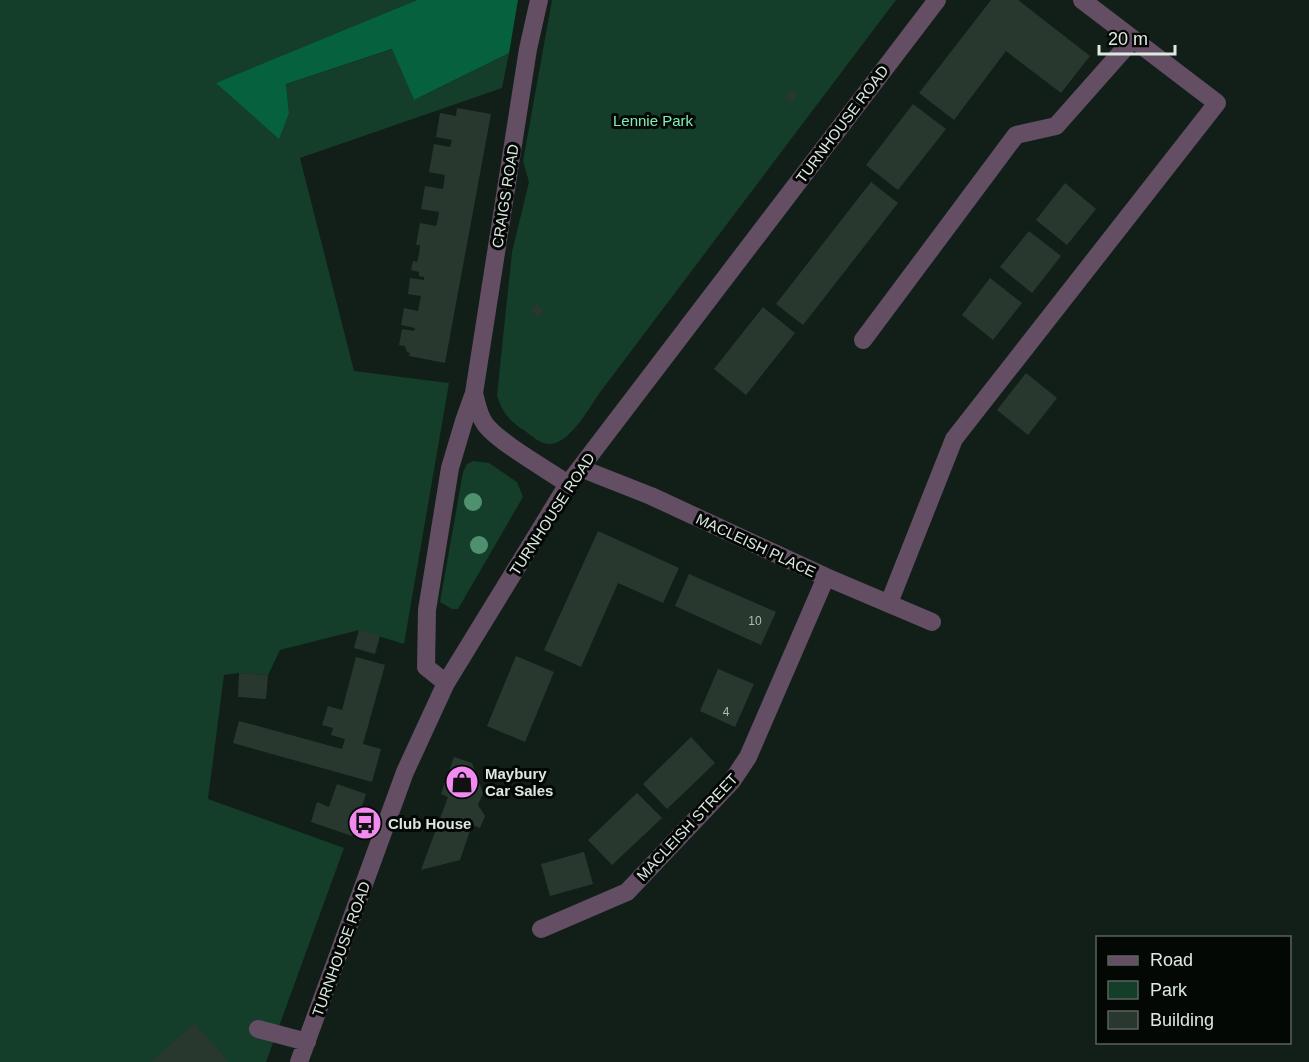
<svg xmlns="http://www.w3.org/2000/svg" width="1309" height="1062" font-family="Arial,sans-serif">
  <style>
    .green { fill: #143d2a }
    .forest { fill: #05613e }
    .building { fill: #29382f }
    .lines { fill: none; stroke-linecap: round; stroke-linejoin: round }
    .minor { stroke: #644e63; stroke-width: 18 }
    .tree { fill: #4f906f }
    .labels { text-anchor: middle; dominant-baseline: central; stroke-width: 6; stroke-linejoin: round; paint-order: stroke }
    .number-label { font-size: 12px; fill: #b1bcb5 }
    .park-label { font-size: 15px; fill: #82edb6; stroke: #040805 }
    .street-label { font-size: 15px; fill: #dee8e2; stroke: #040805 }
    .poi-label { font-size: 15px; font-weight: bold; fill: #dee8e2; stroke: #040805; text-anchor: start }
  </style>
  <rect width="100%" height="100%" fill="#111f18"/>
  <path class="green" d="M0,0H417L217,83L289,113L286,84L393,49L414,100L509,53L502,88L300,158L354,371L449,383L404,644L359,630L280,650L268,675L239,673L224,675L208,799L344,848L266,1062H0Z
    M552,0H896L601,391C590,406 571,443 550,444C540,444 532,436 525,431C510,421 502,413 497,395L512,252L529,182L523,161Z
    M473,461L489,463L517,482L523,497L458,609H452L440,602L463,472L467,464Z"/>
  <path class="forest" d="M417,0H518L509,53L414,100L392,49L286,84L289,113L279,139L216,83Z"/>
  <path class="building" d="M991,0H1018L1090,56L1061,93L1006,51L954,120L919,93Z
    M790,90L797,95L792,103L784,98Z
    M913,104L946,129L898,190L866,165Z
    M457,108L491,114L445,363L409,356L410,353L407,352L405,346L399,345L402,329L414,331L415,328L401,325L404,308L418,311L421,296L408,294L410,278L424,280V277L419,276V272L411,270L413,261L417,262L419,254L420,245H416L420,223L436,226L438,219L439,212L421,209L425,186L443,189L445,175L429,172L434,144L450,147L452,140L436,137L440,113L456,116Z
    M871,182L898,203L803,325L776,304Z
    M1065,183L1096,209L1067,245L1036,220Z
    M1029,231L1061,256L1032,293L1000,267Z
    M990,278L1022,303L993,340L962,315Z
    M537,304L544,310L538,317L531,310Z
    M763,307L795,333L746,395L714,369Z
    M1026,373L1057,398L1028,435L997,410Z
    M598,531L679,568L663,603L618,583L581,667L544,650Z
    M689,574L776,612L761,645L675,606Z
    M359,630L380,636L375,654L354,648Z
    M516,656L554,672L525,742L487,726Z
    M356,657L385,665L363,744L381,749L372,782L233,743L239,721L342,749L345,739L331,735L333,728L322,725L328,706L342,710Z
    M718,669L754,684L735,727L700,711Z
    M239,673L268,675L266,699L238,697Z
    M691,737L715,763L667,809L643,784Z
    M454,757L472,763L483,793L478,805L485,816L480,828L472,825L460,860L421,870L448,797L441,794Z
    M337,784L366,794L352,836L311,822L317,802L329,807Z
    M637,793L662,818L612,865L588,840Z
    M584,852L593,884L550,896L541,864Z
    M195,1023L229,1062H151Z"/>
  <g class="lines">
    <path class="minor" d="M539,0L528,49L474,393C477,404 478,414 485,424C498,442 548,470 568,484
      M863,340L1016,135L1056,126L1133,39
      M580,468L651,496L826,577L932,622
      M889,603L954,439L1217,103L1082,0
      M446,683L426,667L427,610L450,468L464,421L474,393
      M541,929L627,892L732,781L748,757L826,577
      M258,1029L307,1042
      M299,1062L405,772L446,683L568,484L937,0"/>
  </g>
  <g class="tree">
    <circle cx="473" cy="502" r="9"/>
    <circle cx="479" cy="545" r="9"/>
  </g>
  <defs>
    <g id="shop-disc" transform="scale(1.725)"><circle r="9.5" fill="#f28af2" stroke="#040805"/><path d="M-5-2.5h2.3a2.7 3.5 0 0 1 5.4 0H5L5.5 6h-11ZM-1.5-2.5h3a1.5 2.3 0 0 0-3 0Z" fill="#111"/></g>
    <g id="bus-disc" transform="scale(1.725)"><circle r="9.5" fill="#f28af2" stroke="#040805"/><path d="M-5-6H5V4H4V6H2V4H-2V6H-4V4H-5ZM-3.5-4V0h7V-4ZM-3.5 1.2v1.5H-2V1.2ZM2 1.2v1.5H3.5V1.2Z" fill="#111"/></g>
  </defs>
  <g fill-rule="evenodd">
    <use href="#shop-disc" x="462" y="782"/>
    <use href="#bus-disc" x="365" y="823"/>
  </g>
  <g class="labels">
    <g class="number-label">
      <text x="755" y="621">10</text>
      <text x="726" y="712">4</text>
    </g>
    <g class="park-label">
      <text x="653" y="120">Lennie Park</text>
    </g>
    <g class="street-label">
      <text transform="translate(842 124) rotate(-53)">TURNHOUSE ROAD</text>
      <text transform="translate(505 196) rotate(-81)">CRAIGS ROAD</text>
      <text transform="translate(552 514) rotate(-57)">TURNHOUSE ROAD</text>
      <text transform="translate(756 545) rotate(25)">MACLEISH PLACE</text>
      <text transform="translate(687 827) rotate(-47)">MACLEISH STREET</text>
      <text transform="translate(341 949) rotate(-70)">TURNHOUSE ROAD</text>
    </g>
    <g class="poi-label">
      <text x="485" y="773">Maybury<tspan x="485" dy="17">Car Sales</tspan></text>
      <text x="388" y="823">Club House</text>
    </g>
  </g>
  <rect x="1096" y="936" width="195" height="108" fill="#040805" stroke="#5b625d" stroke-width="1.5"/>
  <rect x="1108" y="956" width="30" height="9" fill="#644e63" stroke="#5b625d" stroke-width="1.5"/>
  <text x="1150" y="966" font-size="18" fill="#dee8e2">Road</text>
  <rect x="1108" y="981" width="30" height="18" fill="#143d2a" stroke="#5b625d" stroke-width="1.5"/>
  <text x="1150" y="996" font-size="18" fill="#dee8e2">Park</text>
  <rect x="1108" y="1011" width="30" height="18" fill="#29382f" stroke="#5b625d" stroke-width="1.5"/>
  <text x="1150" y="1026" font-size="18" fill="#dee8e2">Building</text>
  <path d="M1099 45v9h76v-9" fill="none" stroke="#dee8e2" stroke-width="3"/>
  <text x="1108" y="45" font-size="18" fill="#dee8e2" stroke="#040805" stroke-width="4.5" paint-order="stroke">20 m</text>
</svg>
